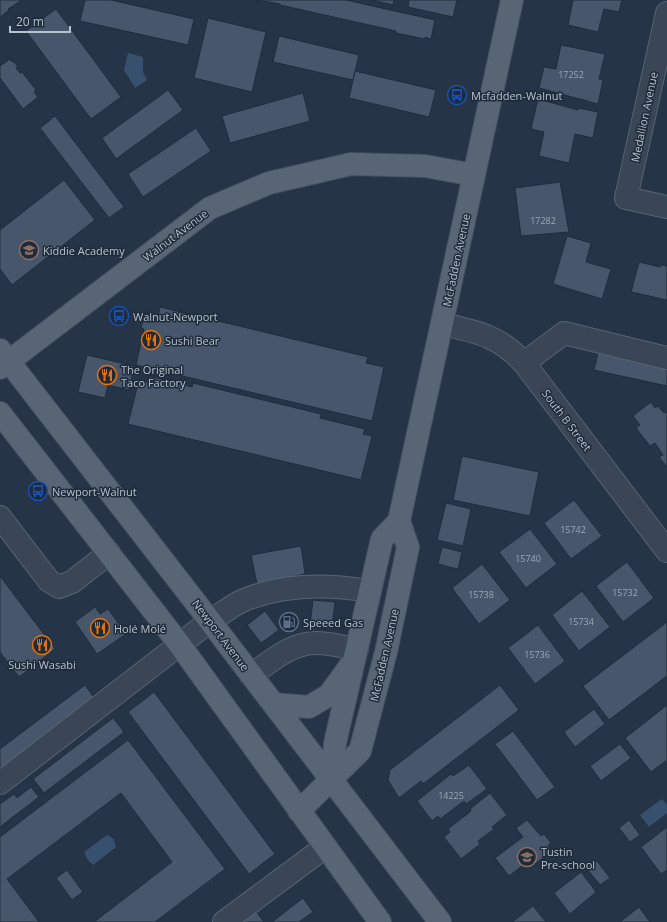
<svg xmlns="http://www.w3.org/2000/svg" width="667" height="922" font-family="'Open Sans',sans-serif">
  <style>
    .water { fill: #37506e }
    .building { fill: #47566a; stroke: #202d3c }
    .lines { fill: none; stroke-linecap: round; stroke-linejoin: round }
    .minor-casing { stroke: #586472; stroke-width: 24 }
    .major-casing { stroke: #434f5e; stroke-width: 24 }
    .minor { stroke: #3a4655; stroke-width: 22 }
    .major { stroke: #586575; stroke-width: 22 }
    .labels { text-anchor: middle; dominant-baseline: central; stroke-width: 3; stroke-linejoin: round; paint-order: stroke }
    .number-label { font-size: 9px; fill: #9ca6b5 }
    .poi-label { font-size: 11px; fill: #b8c1ce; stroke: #1e2b3a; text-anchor: start }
    .street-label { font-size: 11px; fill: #b8c1ce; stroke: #1e2b3a }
  </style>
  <rect width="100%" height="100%" fill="#253446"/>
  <path class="water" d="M128,53L143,57V72L147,80L135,88L124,70Z
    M662,799L667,805V813L649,827L640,815Z
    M107,835L114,839L116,847L93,865L88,860L84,852Z"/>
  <path class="building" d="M0,0H22L8,9L9,10L0,17Z
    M85,0H111L194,19L188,45L80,21Z
    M256,0H346L435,20L431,39L425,37V39L396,33V31L280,5V4Z
    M372,0H394L393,5Z
    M409,0H457L453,17L408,7Z
    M573,0H622L619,12L604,9L598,32L568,25Z
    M56,9L121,97L91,119L26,31Z
    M208,18L266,32L252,92L194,78Z
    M279,36L359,55L353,80L273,62Z
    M561,45L605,54L599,79L603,80L598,104L539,88L544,67L556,69Z
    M10,59L12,62L13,61L18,67L16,68L20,73L22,72L36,90L34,92L38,97L23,109L0,78V66Z
    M355,71L436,90L429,117L349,98Z
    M168,90L183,110L116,159L102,138Z
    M303,93L310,121L230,143L222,116Z
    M538,99L578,110V108L598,112L593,138L575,134L569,163L539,156L544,132L531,129Z
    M55,116L124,207L109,218L40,128Z
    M196,128L211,151L143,197L128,174Z
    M64,180L95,220L12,285L0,269V230Z
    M560,182L569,232L521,236L515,188Z
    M567,236L591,243L586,262L611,269L602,299L553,284Z
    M639,262L660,267L661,265L667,266V300L631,292Z
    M160,307L368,357L366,363L384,367L372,421L136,365L144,329L141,328L145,313L158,316Z
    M599,349L667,365V386L594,370Z
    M87,355L134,366L129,390L108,385L105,398L78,392Z
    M149,376L192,387L193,383L321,414L320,418L365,429L363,434L372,436L361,480L128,424L139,380L148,382Z
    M651,402L655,408L658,406L663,412L667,413V467L659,457L663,455L655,443L650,446L636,428L640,425L633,416Z
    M462,456L539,472L530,516L453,500Z
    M574,500L602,536L571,559L544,523Z
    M446,503L471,509L463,546L437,540Z
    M530,529L557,564L526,588L499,552Z
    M301,546L305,574L257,584L251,555Z
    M442,547L462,552L458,569L438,564Z
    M627,562L654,598L623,622L596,586Z
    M482,564L510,600L479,624L452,588Z
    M0,576L55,649L19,677L0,652Z
    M582,591L610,627L579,651L552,615Z
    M313,600L335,602L332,627L310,625Z
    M95,607L100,614L108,609L126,634L97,654L75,622Z
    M265,611L279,630L261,643L247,625Z
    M667,622V676L609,720L583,686Z
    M538,625L565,661L535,684L508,648Z
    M85,685L95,699L0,771V749Z
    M500,685L519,710L423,784L421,781L399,798L388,780L390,770Z
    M154,692L275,854L249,874L128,712Z
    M667,705V760L651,772L625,738Z
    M594,709L605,724L575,747L564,732Z
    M113,718L124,732L44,793L33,779Z
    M513,731L555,787L537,800L495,744Z
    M128,740L225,869L155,922H94L172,862L121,793L7,879L39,922H0V837Z
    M620,744L631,758L601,781L590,766Z
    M469,765L487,789L466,804L464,801L440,819L438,816L432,821L417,801L451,774L453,776Z
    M31,787L39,797L0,827V804L14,794L17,798Z
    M490,793L507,815L492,827L494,829L478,841L480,844L461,859L444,837L450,832L448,829L471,811L470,809Z
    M527,820L541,836L544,834L551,843L548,845L552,851L535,864L531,859L509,876L495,858L523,837L516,828Z
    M629,820L640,835L630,842L619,828Z
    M667,827V870L661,874L641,847Z
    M597,861L610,878L600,885L587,869Z
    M67,870L83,892L72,900L56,878Z
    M581,872L596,892L570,914L554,893Z
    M303,898L313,912L299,922H272Z
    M533,906L546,922H512Z
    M639,907L650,922H620Z
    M255,910L264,922H239Z"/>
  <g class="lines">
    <g class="minor-casing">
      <path id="minor" d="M667,13L626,198L667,207
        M442,324C477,332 498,335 524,363L667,551
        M524,363L564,333L667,358
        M0,517L49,581L59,587L72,582L109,553
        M251,675C270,662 290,644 314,643C327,642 343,647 357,649
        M0,783L210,621C220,615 231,606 242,601C281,584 328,584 370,591
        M224,922L325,847"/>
    </g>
    <g class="major-casing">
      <path id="major" d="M0,350L210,621L440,922
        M0,368L210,208L269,183L351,164L425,166L474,175
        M0,413L180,645L380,922
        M274,704L309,707L329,695L350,666
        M332,780L335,743L382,539L399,521L512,0
        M299,811L360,751L386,652L408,547L399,521"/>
    </g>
    <use href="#minor" class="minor"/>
    <use href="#major" class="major"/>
  </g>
  <defs>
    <g id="bus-ring" transform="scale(1)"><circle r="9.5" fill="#1e2b3a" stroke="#1a4fb4" stroke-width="1.5"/><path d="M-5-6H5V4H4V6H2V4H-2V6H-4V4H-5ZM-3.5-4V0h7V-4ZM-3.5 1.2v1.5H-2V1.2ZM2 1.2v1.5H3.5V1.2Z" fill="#1a4fb4"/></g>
    <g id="school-ring" transform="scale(1)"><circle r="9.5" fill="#1e2b3a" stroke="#8d6e63" stroke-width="1.5"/><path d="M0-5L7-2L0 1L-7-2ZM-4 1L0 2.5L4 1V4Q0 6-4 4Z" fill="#8d6e63"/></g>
    <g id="restaurant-ring" transform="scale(1)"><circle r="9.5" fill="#1e2b3a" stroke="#e8710a" stroke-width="1.5"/><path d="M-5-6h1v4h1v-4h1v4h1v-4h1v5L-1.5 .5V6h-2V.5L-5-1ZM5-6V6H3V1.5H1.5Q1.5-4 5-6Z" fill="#e8710a"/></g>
    <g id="fuel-ring" transform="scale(1)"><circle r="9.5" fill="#1e2b3a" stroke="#5c6f8a" stroke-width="1.5"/><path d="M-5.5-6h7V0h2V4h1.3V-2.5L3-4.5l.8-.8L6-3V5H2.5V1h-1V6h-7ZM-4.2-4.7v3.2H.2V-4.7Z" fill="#5c6f8a"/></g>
  </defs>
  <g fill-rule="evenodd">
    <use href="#bus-ring" x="457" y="95"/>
    <use href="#school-ring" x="29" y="250"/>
    <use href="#bus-ring" x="119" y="316"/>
    <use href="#restaurant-ring" x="151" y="340"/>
    <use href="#restaurant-ring" x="107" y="375"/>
    <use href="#bus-ring" x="38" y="491"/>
    <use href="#fuel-ring" x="289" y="622"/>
    <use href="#restaurant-ring" x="100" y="628"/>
    <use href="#restaurant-ring" x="42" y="645"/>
    <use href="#school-ring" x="527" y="857"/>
  </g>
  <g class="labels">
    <g class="number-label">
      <text x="571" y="74">17252</text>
      <text x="543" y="220">17282</text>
      <text x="573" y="529">15742</text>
      <text x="528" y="558">15740</text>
      <text x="625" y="592">15732</text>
      <text x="481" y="594">15738</text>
      <text x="581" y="621">15734</text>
      <text x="537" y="654">15736</text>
      <text x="451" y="795">14225</text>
    </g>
    <g class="poi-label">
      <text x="471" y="95">Mcfadden-Walnut</text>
      <text x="43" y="250">Kiddie Academy</text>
      <text x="133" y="316">Walnut-Newport</text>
      <text x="165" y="340">Sushi Bear</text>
      <text x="121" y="369">The Original<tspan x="121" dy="13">Taco Factory</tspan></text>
      <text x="52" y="491">Newport-Walnut</text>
      <text x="303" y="622">Speeed Gas</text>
      <text x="114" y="628">Holé Molé</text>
      <text x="42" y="664" text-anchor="middle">Sushi Wasabi</text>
      <text x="541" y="851">Tustin<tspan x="541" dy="13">Pre-school</tspan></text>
    </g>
    <g class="street-label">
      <text transform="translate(644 117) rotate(-78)">Medallion Avenue</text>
      <text transform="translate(175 235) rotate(-37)">Walnut Avenue</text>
      <text transform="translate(456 260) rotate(-78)">McFadden Avenue</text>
      <text transform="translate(567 420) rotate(53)">South B Street</text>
      <text transform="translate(221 635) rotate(53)">Newport Avenue</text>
      <text transform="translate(384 655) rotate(-77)">McFadden Avenue</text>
    </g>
  </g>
  <path d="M10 26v6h60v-6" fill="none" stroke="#b8c1ce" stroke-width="2"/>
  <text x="16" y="26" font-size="12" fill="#b8c1ce" stroke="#1e2b3a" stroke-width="3" paint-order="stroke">20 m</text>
</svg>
